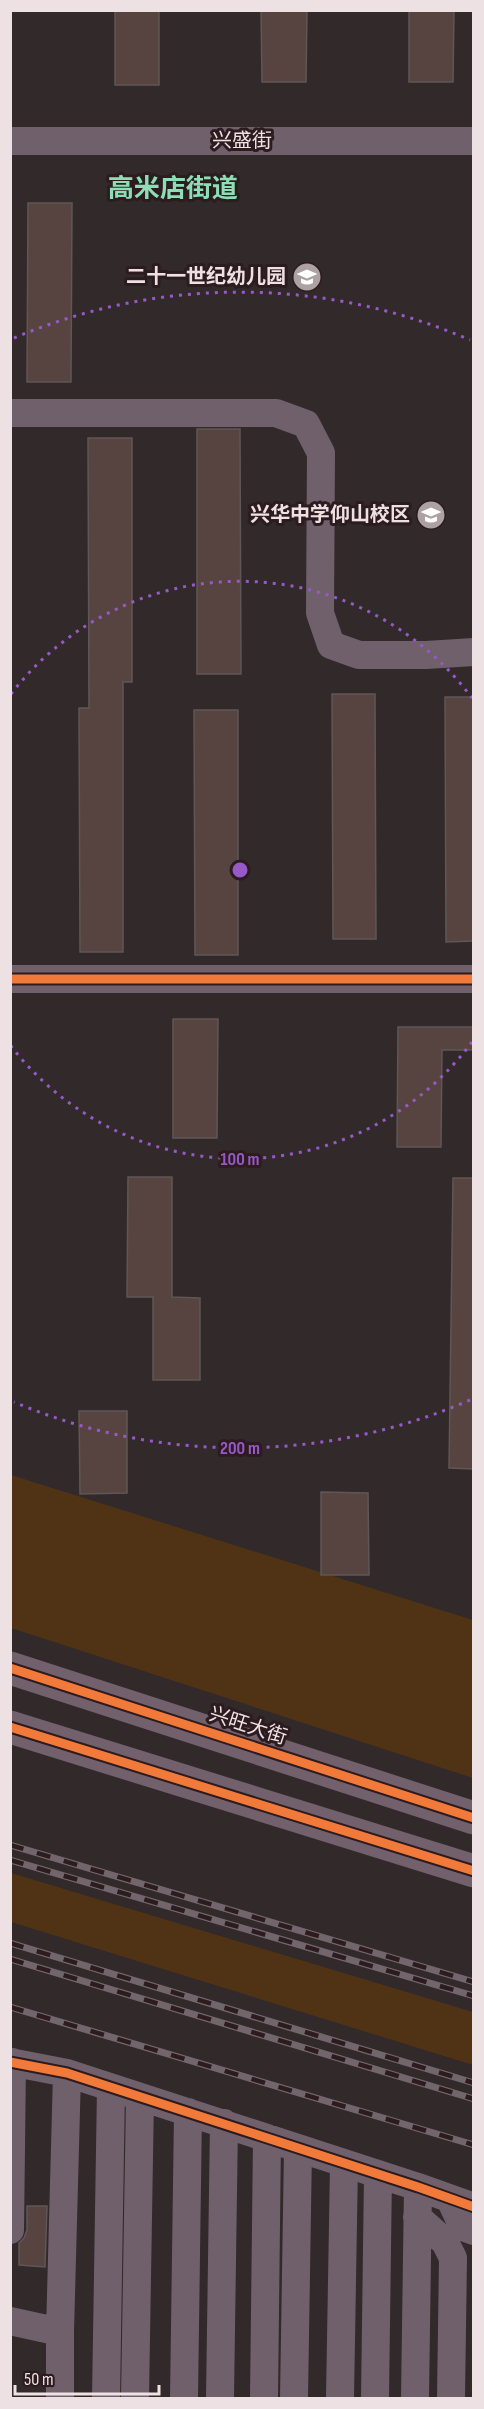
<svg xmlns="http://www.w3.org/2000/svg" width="484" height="2409" font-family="'Sofia Sans Condensed','Noto Sans SC',sans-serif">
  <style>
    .green { fill: #4f3314 }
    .building { fill: #574440; stroke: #5f5756; stroke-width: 1.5 }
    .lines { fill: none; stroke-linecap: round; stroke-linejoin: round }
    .minor { stroke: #70606c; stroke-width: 28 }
    .major { stroke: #72606c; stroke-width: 33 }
    .rail-casing { stroke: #72666c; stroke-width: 7 }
    .rail { stroke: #2c1b1f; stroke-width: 4.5; stroke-dasharray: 14; stroke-linecap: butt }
    .cycleway-casing { stroke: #2c1b1f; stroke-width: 13 }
    .cycleway { stroke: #f17a3a; stroke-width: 9 }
    .ring { fill: none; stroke: #9859c8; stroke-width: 3; stroke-dasharray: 3 6 }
    .labels { text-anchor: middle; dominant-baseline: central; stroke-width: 6; stroke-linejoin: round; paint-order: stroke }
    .street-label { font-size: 20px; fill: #eee1e3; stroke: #2c1b1f }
    .poi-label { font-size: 20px; font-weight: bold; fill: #eee1e3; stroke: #2c1b1f; text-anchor: end }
    .district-label { font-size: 26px; font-weight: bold; fill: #8cdeb4; stroke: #2c1b1f }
    .centre { fill: #9859c8; stroke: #2c1b1f; stroke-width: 3 }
    .ring-label { font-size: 18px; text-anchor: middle; font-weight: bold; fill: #9859c8; stroke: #2c1b1f; stroke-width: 6; stroke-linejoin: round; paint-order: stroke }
  </style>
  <rect width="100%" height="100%" fill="#32292b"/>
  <path class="green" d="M11,1475L473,1620V1778L11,1628Z
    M11,1873L473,2012V2065L11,1922Z"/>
  <path class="building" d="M115,10H159V85H115Z
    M261,10H307L306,82H262Z
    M409,10H454L453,82H409Z
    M28,203H72L71,382H27Z
    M197,429H240L241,674H197Z
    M88,438H132V682H123V952H80L79,708H89Z
    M332,694H375L376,939H333Z
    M445,697H474V941L446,942Z
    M194,710H238V955H195Z
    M173,1019H218L217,1138H173Z
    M398,1027H474V1050H442L441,1147H397Z
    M128,1177H172V1297L200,1298V1380H153V1297H127Z
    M453,1178H474V1469L449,1468Z
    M79,1411H127V1493L80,1494Z
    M321,1492L368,1493L369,1575H321Z
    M27,2206H47L45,2267L19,2265V2243L24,2238L27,2230Z"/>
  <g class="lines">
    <path class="minor" d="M10,141H474
      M10,413H276L306,424L321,453L320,613L331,645L359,655H426L474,652
      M10,979H474
      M10,2062L67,2073L418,2187L474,2207
      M450,2199L463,2227L474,2231
      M417,2217L445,2242L453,2258L451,2398
      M10,2230L12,2062
      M10,2321L60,2332V2398
      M60,2332L67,2073
      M106,2398L111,2088
      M135,2398L140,2097
      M184,2398L188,2112
      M220,2398L224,2123
      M264,2398L267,2138
      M294,2398L298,2149
      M340,2398L344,2164
      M375,2398L378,2174
      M415,2398L418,2187"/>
    <path class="major" d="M10,1668L474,1818
      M10,1727L474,1871"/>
    <g class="rail-casing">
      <path id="rail" d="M10,1845L474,1982
        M10,1860L474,1996
        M10,1943L474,2083
        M10,1959L474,2099
        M10,2007L474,2145"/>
    </g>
    <use href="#rail" class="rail"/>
    <g class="cycleway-casing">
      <path id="cycleway" d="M10,979H474
        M10,1668L474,1818
        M10,1727L474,1871
        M10,2062L67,2073L418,2187L474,2207"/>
    </g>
    <use href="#cycleway" class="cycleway"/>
  </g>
  <g class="ring">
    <path d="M472 1042A289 289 0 0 1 11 1046M11 694A289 289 0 0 1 472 698"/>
    <path d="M470 1400A578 578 0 0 1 14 1402M14 338A578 578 0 0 1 470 340"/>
  </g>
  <defs>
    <g id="school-disc" transform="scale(1.5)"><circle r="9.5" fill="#aca1a3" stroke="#2c1b1f"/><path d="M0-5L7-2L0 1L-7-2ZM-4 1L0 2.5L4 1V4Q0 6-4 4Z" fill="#fff"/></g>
  </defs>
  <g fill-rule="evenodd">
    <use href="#school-disc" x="307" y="277"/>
    <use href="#school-disc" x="431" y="515"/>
  </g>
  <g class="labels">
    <g class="street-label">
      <text x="242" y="141">兴盛街</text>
      <text transform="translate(248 1726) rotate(18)">兴旺大街</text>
    </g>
    <g class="poi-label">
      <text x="286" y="277">二十一世纪幼儿园</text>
      <text x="410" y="515">兴华中学仰山校区</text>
    </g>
    <g class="district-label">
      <text x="173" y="189">高米店街道</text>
    </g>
  </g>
  <circle cx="240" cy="870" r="9" class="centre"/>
  <g class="ring-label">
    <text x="240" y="1165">100 m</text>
    <text x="240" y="1454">200 m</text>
  </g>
  <rect width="484" height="2409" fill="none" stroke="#eee1e3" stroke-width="24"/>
  <path d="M15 2385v9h144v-9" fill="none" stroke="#eee1e3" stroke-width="3"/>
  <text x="24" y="2385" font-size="18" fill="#eee1e3" stroke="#2c1b1f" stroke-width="4.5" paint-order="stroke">50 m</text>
</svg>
